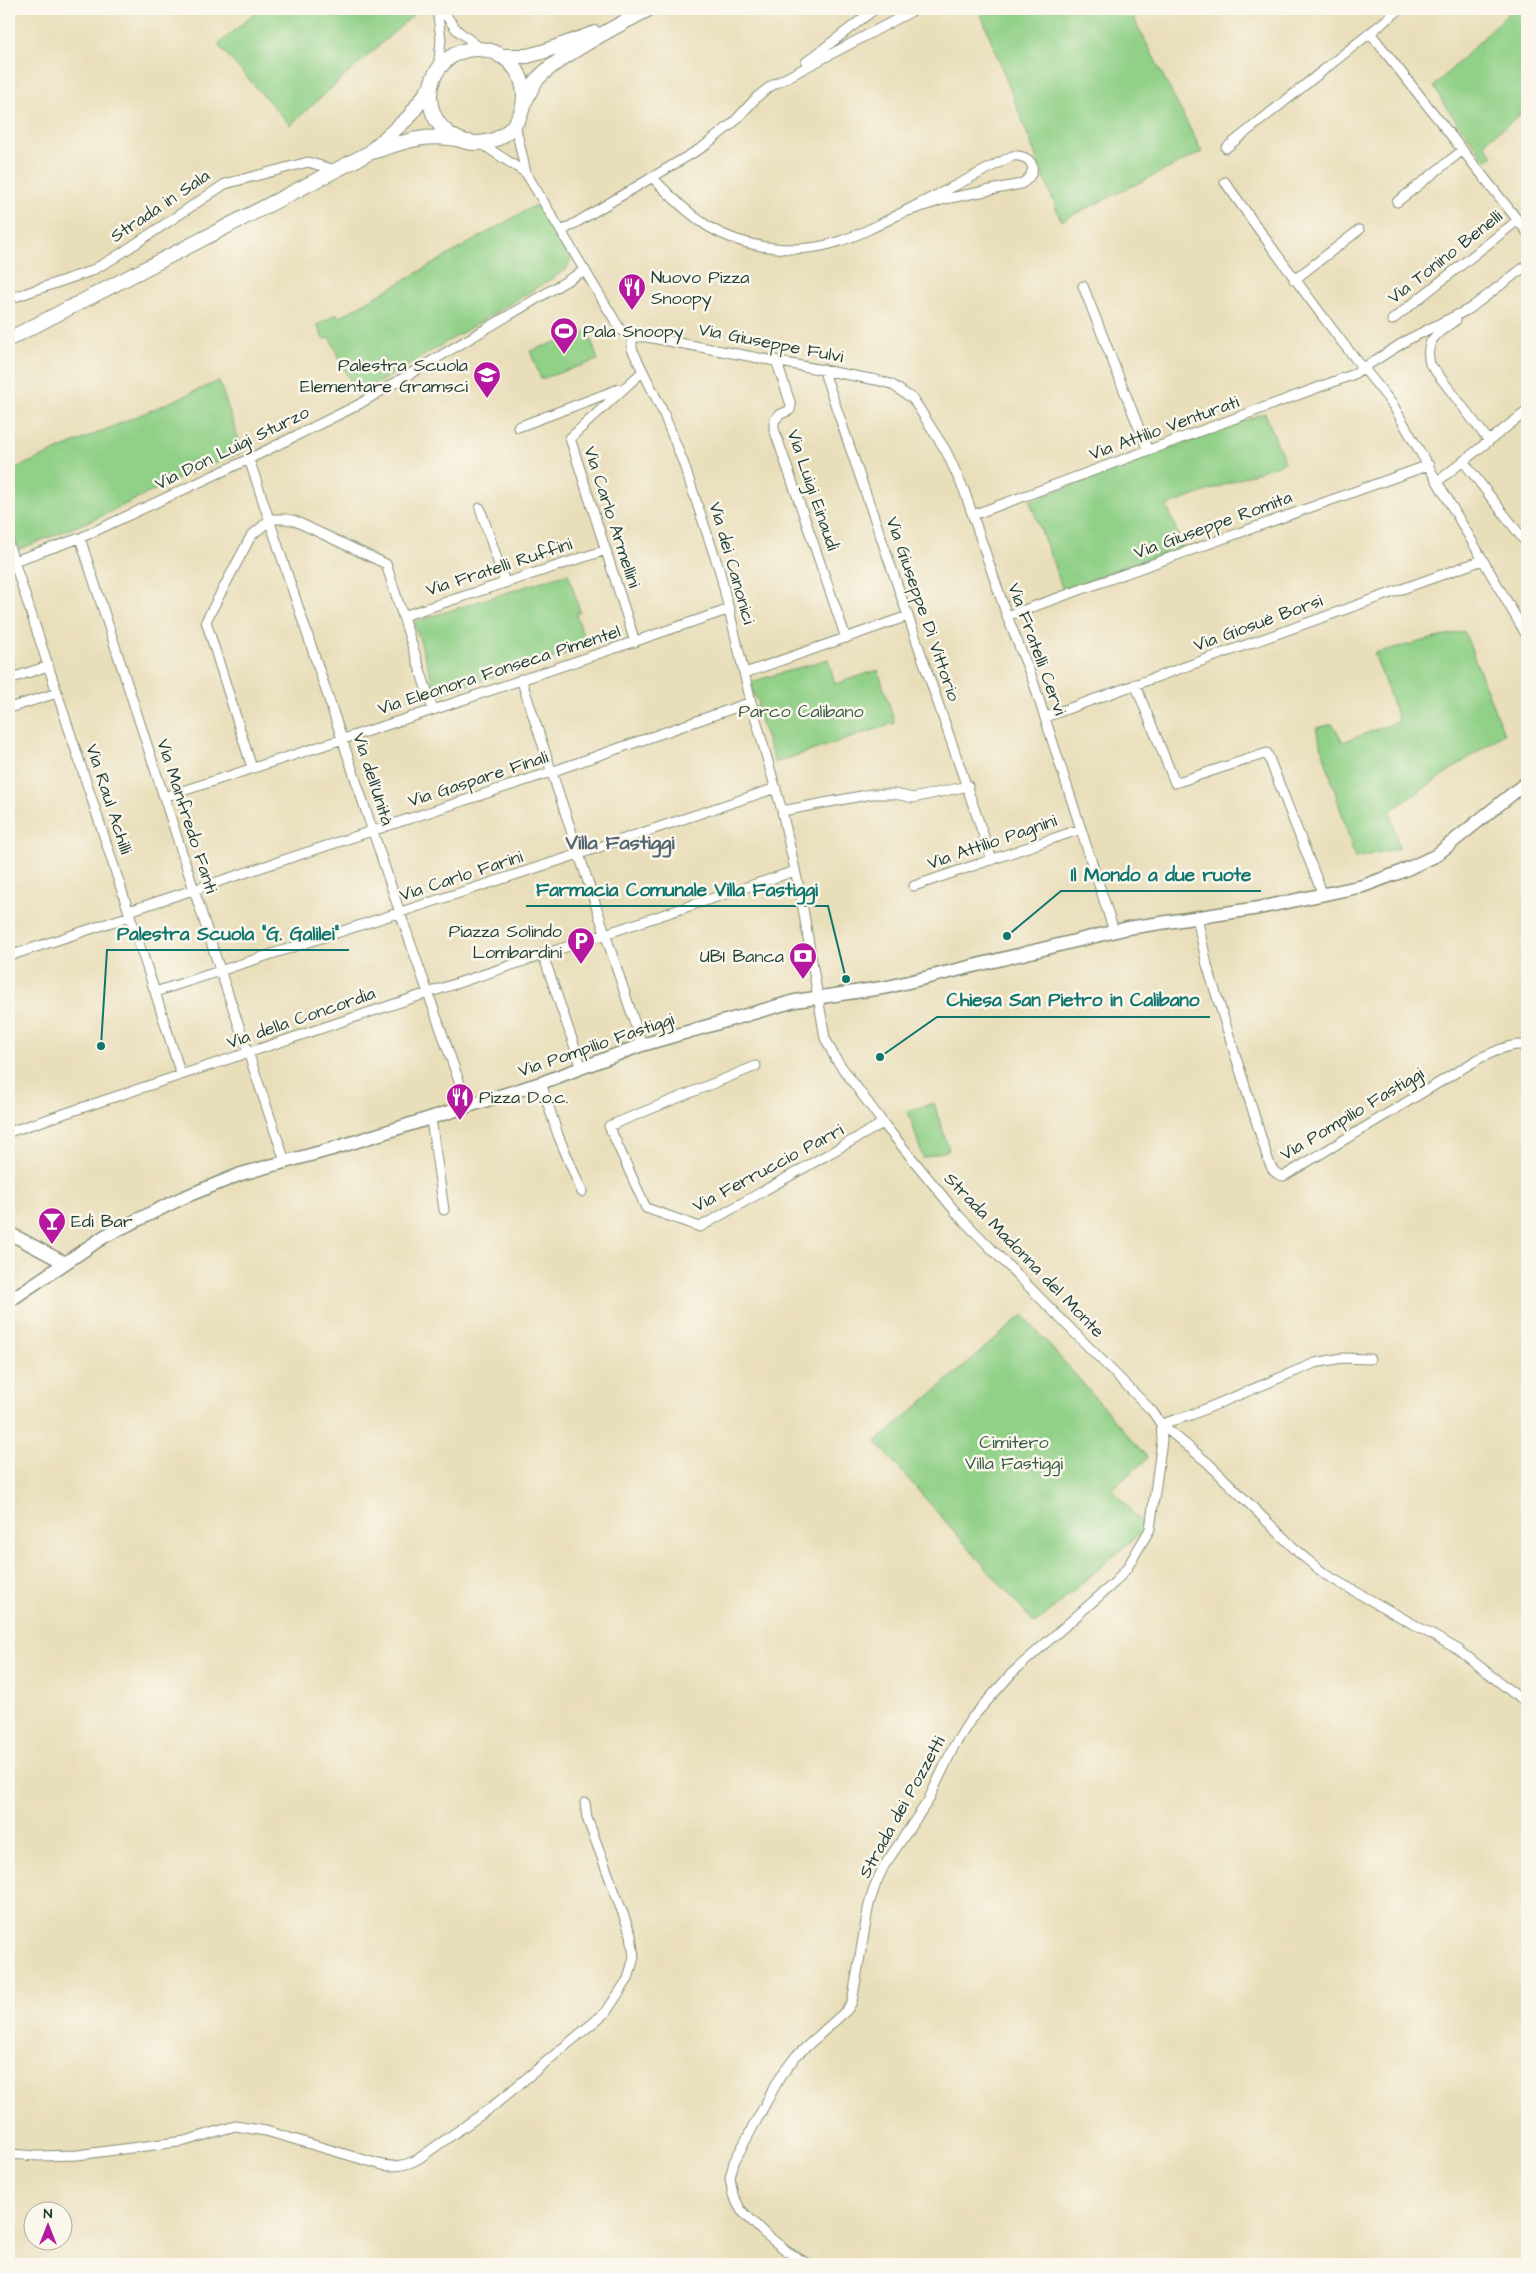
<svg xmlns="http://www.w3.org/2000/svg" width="1536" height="2273" font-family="'Architects Daughter',sans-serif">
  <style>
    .green { fill: #90d087; stroke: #58865e }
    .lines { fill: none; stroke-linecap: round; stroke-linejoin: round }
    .street-casing { stroke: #848e77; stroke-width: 11 }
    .secondary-casing { stroke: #848e77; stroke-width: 15 }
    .primary-casing { stroke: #848e77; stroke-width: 16 }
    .street { stroke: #fff; stroke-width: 9 }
    .secondary { stroke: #fff; stroke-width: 12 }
    .primary { stroke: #fff; stroke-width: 14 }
    .labels { text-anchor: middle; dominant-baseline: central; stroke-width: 5; stroke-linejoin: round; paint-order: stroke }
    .street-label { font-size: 18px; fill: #1f3d34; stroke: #fbf7ec }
    .poi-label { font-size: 18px; fill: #1f3d34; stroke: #fbf7ec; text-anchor: start }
    .park-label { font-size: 18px; fill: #365a45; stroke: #fbf7ec }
    .quarter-label { font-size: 20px; font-weight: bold; fill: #556672; stroke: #fbf7ec }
    .leader { fill: none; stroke: #0f766e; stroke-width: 2 }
    .callout-dot { fill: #0f766e; stroke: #fbf7ec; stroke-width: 2 }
    .callout-label { font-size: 19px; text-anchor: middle; font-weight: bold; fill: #0f766e; stroke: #fbf7ec; stroke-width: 5; stroke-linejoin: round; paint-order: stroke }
  </style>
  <rect width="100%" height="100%" fill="#fbf7ec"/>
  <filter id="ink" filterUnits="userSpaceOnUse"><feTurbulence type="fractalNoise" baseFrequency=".02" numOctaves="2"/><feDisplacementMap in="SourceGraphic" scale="10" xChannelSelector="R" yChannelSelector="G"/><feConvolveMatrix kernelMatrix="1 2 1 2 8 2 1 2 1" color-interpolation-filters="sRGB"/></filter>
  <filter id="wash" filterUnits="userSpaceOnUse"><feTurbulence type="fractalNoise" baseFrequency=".0096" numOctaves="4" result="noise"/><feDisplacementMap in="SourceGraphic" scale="20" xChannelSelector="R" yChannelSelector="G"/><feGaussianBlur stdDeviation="1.12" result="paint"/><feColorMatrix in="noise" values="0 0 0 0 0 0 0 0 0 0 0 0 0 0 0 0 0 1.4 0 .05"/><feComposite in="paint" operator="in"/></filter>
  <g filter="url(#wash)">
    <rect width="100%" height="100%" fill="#e9deba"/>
    <path class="green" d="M259,9H418L419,10L290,125L218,45Z
      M979,9H1129L1202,152L1061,221Z
      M1513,9H1527V109L1484,143L1493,156L1487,161L1445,106L1434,86Z
      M539,203L571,258L566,270L357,396L330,338L323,339L317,325L337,314L340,317Z
      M588,331L598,360L541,379L530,351Z
      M219,381L243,452L188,474L99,517L18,550L9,521V471Z
      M1265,413L1285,462L1167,506L1183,547L1063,590L1030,501Z
      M568,573L580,612L576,614L587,647L437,695L414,622Z
      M1464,631L1504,734L1390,811L1399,848L1355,858L1316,728L1333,724L1343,742L1399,721L1374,653Z
      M828,659L835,684L878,670L895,723L775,763L756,708L759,702L754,696L751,682Z
      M934,1103L949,1150L923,1158L908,1111Z
      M1023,1315L1148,1458L1112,1489L1146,1528L1035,1624L876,1442Z"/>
  </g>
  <g filter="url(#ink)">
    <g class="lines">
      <g class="street-casing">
        <path id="street" d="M437,9L441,39L438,70
          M441,9L457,30L483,50
          M1371,34L1527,232
          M806,62L875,9
          M515,124L526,173L620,329L632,337
          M480,143L526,173
          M1226,148L1400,9
          M652,177C669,195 687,213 709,227C744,248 795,255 834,243C861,235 886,221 911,208C945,191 978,174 1012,156C1034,154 1040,173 1021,184L945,199L899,214
          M1225,182C1263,236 1302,289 1342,342C1359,364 1378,384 1394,407L1527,636
          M1397,202L1463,150
          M562,231L703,147L733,123L758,96L771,86L916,9
          M1294,280L1359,230
          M1083,286L1148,451
          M9,299L91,271L114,258L225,184L308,162L335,170
          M1468,310L1527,265
          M1392,320L1518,220
          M1456,320C1437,334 1424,339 1430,364L1489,441
          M632,337V349L663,412L683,462L720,572L751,702L782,811L801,897L825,1038L835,1058L883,1123L959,1216L1152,1411L1161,1424L1208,1463L1299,1553L1326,1575L1459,1650L1527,1704
          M632,337H647L876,380L891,384L913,399L946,451L964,490L1007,616L1032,678L1114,931
          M776,360L791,405L790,410L779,415L774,421V429L846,638
          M823,369L992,860
          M518,427L619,389
          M249,459L400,913L468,1107
          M1463,461L1527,544
          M1438,481L1527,411
          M480,508L505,583
          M973,515L1352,375L1409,339L1471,308
          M80,538L220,970L285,1161
          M9,546L155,992L181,1075
          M14,561L80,538L249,459L356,406L585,270
          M403,616L606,550
          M1007,616L1429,465
          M635,642L570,438L642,372
          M745,673L908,616
          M9,679L48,666
          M521,679L642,1045
          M1135,684L1175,783L1267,753L1323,895
          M9,708L57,693
          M1045,717L1483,560
          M252,768L206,621L251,536L271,519H286L295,521L386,564L433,710
          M164,797L433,710L730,609
          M782,811L872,794H895L913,798L968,786
          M914,886L1081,829
          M129,911L551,772L751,702
          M1197,917L1207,965L1267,1156C1270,1165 1273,1175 1284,1176L1480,1058C1495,1052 1511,1042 1527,1046
          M543,955L582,1068
          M9,956L130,916
          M155,992L579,854L776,788
          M756,1066L609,1126L646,1208L700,1227L883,1123
          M541,1083L558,1135L582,1192
          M431,1119L444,1210
          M9,1132L795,871
          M1161,1424L1191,1415L1315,1363L1342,1358L1370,1359
          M9,2154L39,2156L77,2155L185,2141L235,2126L266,2131L382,2165C396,2167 405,2166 418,2159L492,2107L606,2012L628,1979L634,1957L631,1935L587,1818L585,1803
          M808,2264L788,2252L764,2233L741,2210L733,2195L730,2178L734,2162L780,2077L796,2056L847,2010L852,2002L869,1904L876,1883L884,1866L928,1801L954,1746L971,1719L1012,1673L1115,1582L1127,1568L1150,1529L1162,1440L1161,1424"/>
      </g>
      <g class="secondary-casing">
        <path id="secondary" d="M9,1233L65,1263
          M9,1301L105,1236L182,1198L241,1174L332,1149L541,1083L642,1045L795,1001L888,987L1128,928L1259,908L1363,886L1398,873L1435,856L1527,782"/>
      </g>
      <g class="primary-casing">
        <path id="primary" d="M430 96a47 47 0 1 1 94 0a47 47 0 1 1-94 0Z
          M500,56H527L542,52L595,33
          M524,103C528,96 531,89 535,82C552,59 622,23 649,9
          M373,149L409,117L429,89
          M9,339L369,153C401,143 422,133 457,139"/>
      </g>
      <use href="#street" class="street"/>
      <use href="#secondary" class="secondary"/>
      <use href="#primary" class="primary"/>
    </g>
  </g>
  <defs>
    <g id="restaurant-pin" transform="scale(1.4375)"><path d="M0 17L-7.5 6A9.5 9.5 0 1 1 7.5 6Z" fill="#b5179e" stroke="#fbf7ec"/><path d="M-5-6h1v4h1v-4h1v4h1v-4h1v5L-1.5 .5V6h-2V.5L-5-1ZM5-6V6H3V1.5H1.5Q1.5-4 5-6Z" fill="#fff"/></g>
    <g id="stadium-pin" transform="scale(1.4375)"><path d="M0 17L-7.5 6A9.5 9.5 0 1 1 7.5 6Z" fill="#b5179e" stroke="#fbf7ec"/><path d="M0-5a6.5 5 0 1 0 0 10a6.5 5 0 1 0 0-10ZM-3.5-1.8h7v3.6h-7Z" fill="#fff"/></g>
    <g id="school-pin" transform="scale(1.4375)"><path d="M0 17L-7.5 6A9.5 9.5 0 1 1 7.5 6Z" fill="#b5179e" stroke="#fbf7ec"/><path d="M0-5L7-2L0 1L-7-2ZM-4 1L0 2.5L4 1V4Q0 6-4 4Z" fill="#fff"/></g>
    <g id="parking-pin" transform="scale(1.4375)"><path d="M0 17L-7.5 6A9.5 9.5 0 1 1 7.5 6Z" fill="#b5179e" stroke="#fbf7ec"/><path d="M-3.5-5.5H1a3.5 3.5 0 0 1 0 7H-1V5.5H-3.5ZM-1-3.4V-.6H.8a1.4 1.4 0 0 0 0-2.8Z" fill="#fff"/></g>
    <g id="bank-pin" transform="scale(1.4375)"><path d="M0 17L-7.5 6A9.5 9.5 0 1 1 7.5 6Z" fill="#b5179e" stroke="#fbf7ec"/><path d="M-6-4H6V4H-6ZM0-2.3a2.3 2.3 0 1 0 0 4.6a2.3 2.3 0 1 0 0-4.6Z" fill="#fff"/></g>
    <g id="bar-pin" transform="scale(1.4375)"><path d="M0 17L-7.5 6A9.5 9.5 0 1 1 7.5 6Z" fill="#b5179e" stroke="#fbf7ec"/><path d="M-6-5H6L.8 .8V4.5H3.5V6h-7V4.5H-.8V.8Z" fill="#fff"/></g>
  </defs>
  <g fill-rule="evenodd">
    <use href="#restaurant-pin" x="632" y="287"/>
    <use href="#stadium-pin" x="564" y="331"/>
    <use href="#school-pin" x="487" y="375"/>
    <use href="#parking-pin" x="581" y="941"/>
    <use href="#bank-pin" x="803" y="956"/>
    <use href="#restaurant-pin" x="460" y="1097"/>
    <use href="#bar-pin" x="52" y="1221"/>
  </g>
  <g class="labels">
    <g class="street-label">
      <text transform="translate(160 206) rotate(-34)">Strada in Sala</text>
      <text transform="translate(1445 257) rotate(-38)">Via Tonino Benelli</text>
      <text transform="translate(771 343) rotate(11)">Via Giuseppe Fulvi</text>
      <text transform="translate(1164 428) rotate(-20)">Via Attilio Venturati</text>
      <text transform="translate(232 448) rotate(-26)">Via Don Luigi Sturzo</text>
      <text transform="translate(813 490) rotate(71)">Via Luigi Einaudi</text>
      <text transform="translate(612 517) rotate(72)">Via Carlo Armellini</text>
      <text transform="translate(1213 525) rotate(-20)">Via Giuseppe Romita</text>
      <text transform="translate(732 563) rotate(74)">Via dei Canonici</text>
      <text transform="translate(499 567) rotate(-18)">Via Fratelli Ruffini</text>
      <text transform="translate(923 609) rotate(71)">Via Giuseppe Di Vittorio</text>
      <text transform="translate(1258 623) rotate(-20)">Via Giosuè Borsi</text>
      <text transform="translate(1037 649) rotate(70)">Via Fratelli Cervi</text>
      <text transform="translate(499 670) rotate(-18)">Via Eleonora Fonseca Pimentel</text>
      <text transform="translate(373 779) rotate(72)">Via dell'Unità</text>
      <text transform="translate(478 779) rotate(-18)">Via Gaspare Finali</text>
      <text transform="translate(109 799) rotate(72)">Via Raul Achilli</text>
      <text transform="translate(187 816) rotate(72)">Via Manfredo Fanti</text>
      <text transform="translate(992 842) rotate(-19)">Via Attilio Pagnini</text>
      <text transform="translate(461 876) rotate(-18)">Via Carlo Farini</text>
      <text transform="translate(301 1018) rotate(-19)">Via della Concordia</text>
      <text transform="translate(596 1045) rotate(-19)">Via Pompilio Fastiggi</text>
      <text transform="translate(1352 1114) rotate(-31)">Via Pompilio Fastiggi</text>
      <text transform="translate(768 1168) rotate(-28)">Via Ferruccio Parri</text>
      <text transform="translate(1024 1255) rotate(46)">Strada Madonna del Monte</text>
      <text transform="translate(902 1807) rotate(-61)">Strada dei Pozzetti</text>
    </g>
    <g class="poi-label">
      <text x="651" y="277">Nuovo Pizza<tspan x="651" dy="21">Snoopy</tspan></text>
      <text x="583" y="331">Pala Snoopy</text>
      <text x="468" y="365" text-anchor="end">Palestra Scuola<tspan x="468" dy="21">Elementare Gramsci</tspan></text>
      <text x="562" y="931" text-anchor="end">Piazza Solindo<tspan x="562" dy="21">Lombardini</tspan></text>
      <text x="784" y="956" text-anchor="end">UBI Banca</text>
      <text x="479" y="1097">Pizza D.o.c.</text>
      <text x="71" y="1221">Edi Bar</text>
    </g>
    <g class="park-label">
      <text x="801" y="711">Parco Calibano</text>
      <text x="1014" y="1442">Cimitero<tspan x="1014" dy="21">Villa Fastiggi</tspan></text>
    </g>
    <g class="quarter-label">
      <text x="620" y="843">Villa Fastiggi</text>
    </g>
  </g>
  <path class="leader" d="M1007 936L1061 891H1261M846 979L828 906H526M101 1046L107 950H349M880 1057L937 1017H1210"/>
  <g class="callout-dot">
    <circle cx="1007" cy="936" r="5"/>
    <circle cx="846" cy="979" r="5"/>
    <circle cx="101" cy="1046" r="5"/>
    <circle cx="880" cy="1057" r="5"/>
  </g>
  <g class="callout-label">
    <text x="1161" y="881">Il Mondo a due ruote</text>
    <text x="677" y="896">Farmacia Comunale Villa Fastiggi</text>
    <text x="228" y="940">Palestra Scuola "G. Galilei"</text>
    <text x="1073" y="1006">Chiesa San Pietro in Calibano</text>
  </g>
  <rect width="1536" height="2273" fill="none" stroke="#fbf7ec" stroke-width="30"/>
  <g transform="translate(48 2226)"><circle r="24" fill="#fbf7ec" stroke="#a3ada2"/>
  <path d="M0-4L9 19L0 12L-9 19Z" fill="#b5179e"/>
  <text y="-8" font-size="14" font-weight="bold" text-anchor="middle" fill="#1f3d34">N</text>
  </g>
</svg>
